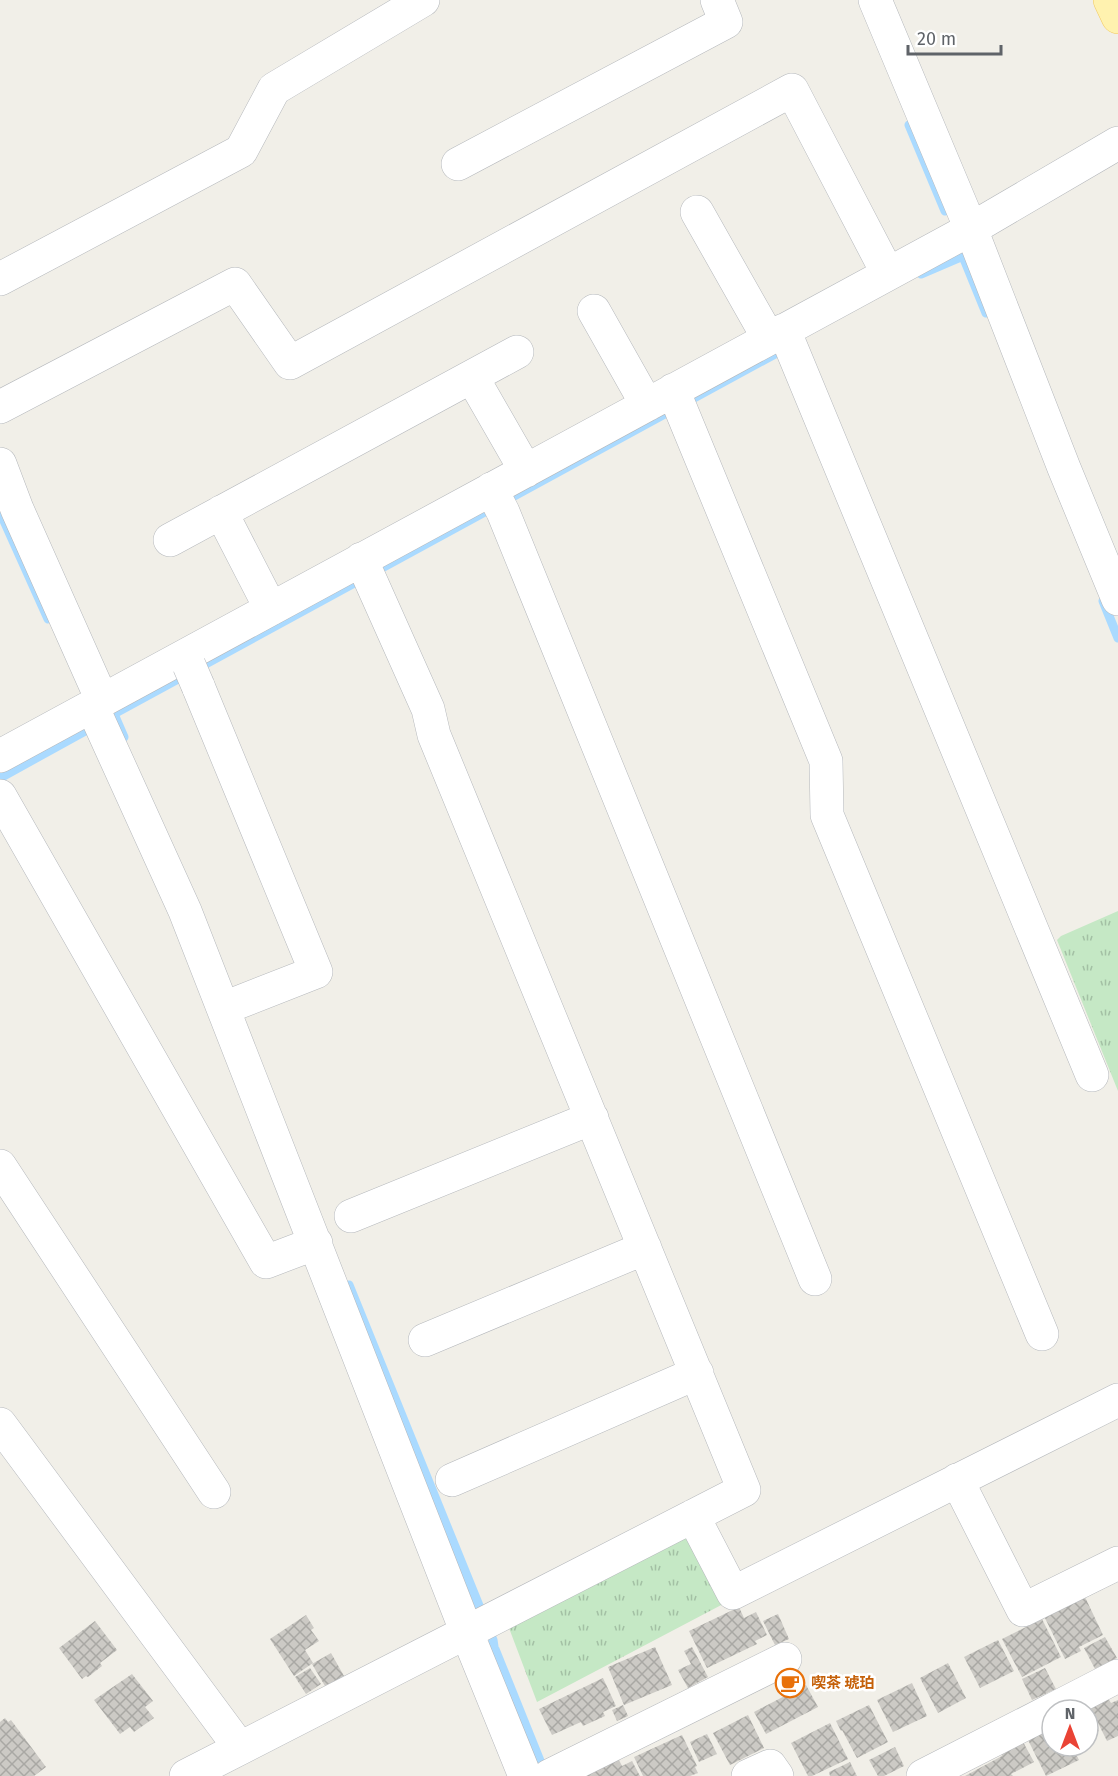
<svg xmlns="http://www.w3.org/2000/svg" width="1118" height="1776" font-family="'Fira Sans','Noto Sans JP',sans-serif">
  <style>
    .grass { fill: url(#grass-tufts) }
    .water { fill: #aadaff }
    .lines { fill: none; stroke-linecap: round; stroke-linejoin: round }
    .stream { stroke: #aadaff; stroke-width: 9 }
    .building { fill: url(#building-cross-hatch) }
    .street-casing { stroke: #b5b8bc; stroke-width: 34 }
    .primary-casing { stroke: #f2c960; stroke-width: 34 }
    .street { stroke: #fff; stroke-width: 33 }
    .primary { stroke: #fff2af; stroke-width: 33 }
    .street-bridge-casing { stroke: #b5b8bc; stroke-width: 34; stroke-linecap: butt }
    .street-bridge { stroke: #fff; stroke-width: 33 }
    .labels { text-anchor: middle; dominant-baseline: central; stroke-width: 5; stroke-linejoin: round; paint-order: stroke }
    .food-label { font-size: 15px; font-weight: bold; fill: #c56008; stroke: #fff; text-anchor: start }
  </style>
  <defs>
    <pattern id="grass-tufts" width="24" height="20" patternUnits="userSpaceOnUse" patternTransform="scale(1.5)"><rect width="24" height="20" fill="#c5e8c5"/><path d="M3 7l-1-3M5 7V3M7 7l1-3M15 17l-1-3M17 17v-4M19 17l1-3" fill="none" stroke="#a3c0a4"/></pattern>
    <pattern id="building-cross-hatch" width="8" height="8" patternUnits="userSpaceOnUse" patternTransform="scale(1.5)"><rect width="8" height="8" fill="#cccac5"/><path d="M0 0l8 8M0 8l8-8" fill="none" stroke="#a9a8a4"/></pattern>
  </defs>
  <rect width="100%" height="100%" fill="#f1efe8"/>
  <path class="grass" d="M1118,911V1091L1057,940L1061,936Z
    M694,1531L727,1602L537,1702L509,1628Z"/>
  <path class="water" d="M499,1647L551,1776H538L488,1652Z"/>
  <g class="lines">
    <path class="stream" d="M909,125L945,211
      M962,254L986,313
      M921,274L963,256
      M0,512L48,619
      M1103,601L1118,638
      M114,714L124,737
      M110,716L786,348
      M0,778L96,725
      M349,1285L493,1640L496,1660"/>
  </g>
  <path class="building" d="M1085,1597L1103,1635L1079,1647L1081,1651L1065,1659L1044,1616Z
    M739,1607L744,1618L756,1612L767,1635L755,1641L757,1644L707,1668L689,1631Z
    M778,1614L789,1639L775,1645L763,1621Z
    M306,1615L314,1628L311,1630L319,1641L305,1650L313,1663L294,1676L270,1639Z
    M1042,1619L1061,1657L1022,1677L1002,1639Z
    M95,1621L117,1650L100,1663L102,1666L88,1677L86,1676L82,1679L59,1648Z
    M1105,1637L1117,1658L1095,1669L1084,1648Z
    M998,1640L1014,1671L980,1688L964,1657Z
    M655,1647L672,1685L624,1705L608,1667Z
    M692,1647L708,1677L688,1688L678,1670L691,1664L684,1651Z
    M331,1653L344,1676L325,1686L312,1664Z
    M948,1663L966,1698L938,1713L920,1678Z
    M310,1668L321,1684L306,1694L295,1677Z
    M1045,1668L1056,1689L1032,1700L1022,1679Z
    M132,1674L153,1701L145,1707L154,1718L134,1732L130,1727L120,1734L94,1700Z
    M603,1678L616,1706L603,1712L605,1716L583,1726L581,1722L552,1735L539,1709Z
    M912,1683L927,1716L893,1732L877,1700Z
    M806,1685L818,1707L766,1734L754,1712Z
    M1108,1698L1111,1703L1118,1700V1736L1107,1741L1090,1707Z
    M623,1705L628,1716L617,1721L612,1710Z
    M869,1705L888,1742L857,1758L842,1730L841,1731L836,1721Z
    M1088,1710L1099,1731L1088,1737Z
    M748,1715L764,1748L730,1765L713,1733Z
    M5,1718L8,1722L11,1720L46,1767L34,1776H0V1722Z
    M830,1723L848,1759L812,1776H808L791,1743Z
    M1052,1729V1746H1072L1079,1760L1046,1776L1028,1740Z
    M707,1734L717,1754L699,1762L690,1742Z
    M682,1735L697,1766L695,1767L698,1773L690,1776H643L634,1757Z
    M1022,1740L1034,1762L1011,1774L1013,1776H965L1002,1756L1000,1752Z
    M895,1747L904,1766L884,1776H878L869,1760Z
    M618,1758L622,1766L632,1761L640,1776H579Z
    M850,1762L857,1776H830L829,1772Z"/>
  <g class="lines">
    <g class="street-casing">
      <path id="street" d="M875,0L971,229L1064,468L1118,599
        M458,164L726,22L717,0
        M697,212L769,339
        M0,279L241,151L274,89L423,0
        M594,311L647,405
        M784,330L1092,1075
        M472,377L526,471
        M673,390L826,761L827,815L1042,1334
        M0,407L235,284L290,363L792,90L888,274
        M0,464L17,509L102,700
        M491,489L503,512L815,1279
        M221,512L271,609
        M170,540L517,352
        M198,686L316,972L224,1008
        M92,706L185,911L467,1633L525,1776
        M0,756L971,229L1118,143
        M0,796L266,1262L316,1243
        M0,1166L214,1492
        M351,1216L592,1118
        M425,1340L645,1248
        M0,1424L240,1748
        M452,1480L697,1373
        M957,1480L1023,1610L1118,1563
        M693,1516L733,1593L1118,1400
        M1052,1710L1118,1676
        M186,1776L744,1490L434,735L428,709L361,559
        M549,1776L785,1659
        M748,1776L770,1766L777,1776
        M923,1776L1052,1710"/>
    </g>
    <g class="primary-casing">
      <path id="primary" d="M1110,0L1118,17"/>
    </g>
    <use href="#street" class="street"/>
    <use href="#primary" class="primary"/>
    <g class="street-bridge-casing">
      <path id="street-bridge" d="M189,665L198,686"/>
    </g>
    <use href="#street-bridge" class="street-bridge"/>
  </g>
  <defs>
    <g id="cafe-ring" transform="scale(1.5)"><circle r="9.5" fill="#fff" stroke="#e8710a" stroke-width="1.5"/><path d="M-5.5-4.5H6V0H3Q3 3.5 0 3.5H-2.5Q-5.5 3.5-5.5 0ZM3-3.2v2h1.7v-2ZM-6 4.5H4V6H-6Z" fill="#e8710a"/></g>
  </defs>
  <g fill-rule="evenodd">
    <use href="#cafe-ring" x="790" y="1683"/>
  </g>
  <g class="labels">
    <g class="food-label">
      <text x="811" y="1683">喫茶 琥珀</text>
    </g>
  </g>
  <g transform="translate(1070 1728)"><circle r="28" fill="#ffffff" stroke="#bfc1c3" stroke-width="1.5"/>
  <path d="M0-4.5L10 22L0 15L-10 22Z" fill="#ea4335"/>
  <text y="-9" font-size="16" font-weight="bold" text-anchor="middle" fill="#5f6368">N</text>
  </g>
  <path d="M908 45v9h93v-9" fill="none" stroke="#5f6368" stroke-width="3"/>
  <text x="917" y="45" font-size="18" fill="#5f6368" stroke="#ffffff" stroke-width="4.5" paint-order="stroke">20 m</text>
</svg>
